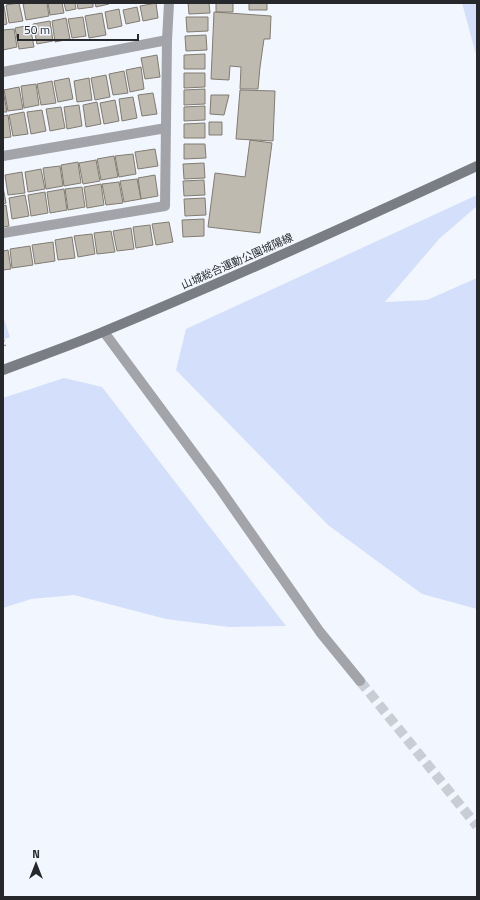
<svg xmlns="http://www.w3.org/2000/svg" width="480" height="900" font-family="'Titillium Web','Noto Sans JP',sans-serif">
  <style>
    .green { fill: #d3dffb }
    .building { fill: #bfbab0; stroke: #817c72 }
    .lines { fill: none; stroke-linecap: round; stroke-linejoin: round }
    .tertiary-tunnel { stroke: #c9cdd5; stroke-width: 10; stroke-dasharray: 10 5; stroke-linecap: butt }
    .path { stroke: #9c9fa6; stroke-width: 2.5; stroke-dasharray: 2 3; stroke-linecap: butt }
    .minor { stroke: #a2a4a9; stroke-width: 10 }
    .tertiary { stroke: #a2a4a9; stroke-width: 10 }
    .secondary { stroke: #7a7d84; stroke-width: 10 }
    .labels { text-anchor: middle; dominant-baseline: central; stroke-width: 3; stroke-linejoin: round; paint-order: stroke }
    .street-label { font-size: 11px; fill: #26282c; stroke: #f2f6ff }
  </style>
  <rect width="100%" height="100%" fill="#f2f6ff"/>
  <path class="green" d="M462,3H477V58Z
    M477,195V206L439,239L385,302L427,300L477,278V609L422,594L328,525L176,370L186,329Z
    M3,316L10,337L3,340Z
    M64,378L102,387L286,626L229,627L166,619L74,595L31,599L3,608V398Z"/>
  <path class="building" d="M19,3L23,21L9,23L6,5Z
    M30,3H47L49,16L26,20L23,4Z
    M48,3H62L64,13L50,15Z
    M64,3H75L76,9L66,11Z
    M77,3H93V7L78,9Z
    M95,3H109V4L96,7Z
    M156,3L158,18L143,21L140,6Z
    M188,3H209L210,13L189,14Z
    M216,3H233V12H216Z
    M249,3H267V10H249Z
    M3,6H4L7,24L3,25Z
    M137,7L140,21L126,24L123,10Z
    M119,9L122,26L108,29L105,12Z
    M214,12L271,16L270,39H264L260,67L258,89H240L241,67L230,66L229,80L211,79Z
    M102,13L106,35L89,38L85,16Z
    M83,17L86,36L72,38L68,19Z
    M186,17H208V31L187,32Z
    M66,18L70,39L55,42L52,21Z
    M50,21L53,41L37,44L33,24Z
    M30,25L34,47L19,49L15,28Z
    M14,29L17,47L3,50V30Z
    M206,35L207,50L186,51L185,36Z
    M205,54V69H184V55Z
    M157,55L160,77L145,79L141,58Z
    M141,67L144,89L130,92L126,70Z
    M124,71L128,93L113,95L109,74Z
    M184,73H205V87L184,88Z
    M106,75L110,97L95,100L91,78Z
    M69,78L73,99L58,102L54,81Z
    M89,78L92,100L77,102L74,81Z
    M52,81L56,103L41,105L37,84Z
    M36,84L39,105L24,108L21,86Z
    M19,87L23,109L8,111L4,90Z
    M205,89V104L184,105V90Z
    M3,90L7,112H3Z
    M240,90L275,91L273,141L236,139Z
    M153,93L157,114L142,116L138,95Z
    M211,95H229L224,115L210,114Z
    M133,97L137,118L122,121L119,99Z
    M115,100L119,121L104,124L100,103Z
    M97,102L101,124L86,127L83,105Z
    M79,105L82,126L67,129L64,107Z
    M205,106V120L184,121V107Z
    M61,107L65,128L50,131L46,109Z
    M42,110L46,131L31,134L27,112Z
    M24,112L28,134L13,136L9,115Z
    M8,115L11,137L3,138V116Z
    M209,122H222V135H209Z
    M205,123V138H184V124Z
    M250,140L272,143L260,233L208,227L215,173L245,177Z
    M184,144H205L206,158L184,159Z
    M155,149L158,166L138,169L135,152Z
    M133,154L136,174L119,177L115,156Z
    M114,156L118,177L101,180L97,159Z
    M96,160L100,181L83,184L79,163Z
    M78,162L81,183L64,186L61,165Z
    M204,163L205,178L184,179L183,164Z
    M60,166L63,186L46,189L43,168Z
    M41,169L45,189L28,192L25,172Z
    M22,172L25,193L8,195L5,175Z
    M155,175L158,196L141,199L138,178Z
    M137,179L141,199L124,202L120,181Z
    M204,180L205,195L184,196L183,181Z
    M119,182L123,203L106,205L102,184Z
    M101,184L104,205L87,208L84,187Z
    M3,187L6,203L3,204Z
    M82,187L85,207L68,210L65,189Z
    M64,189L67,210L50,213L47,192Z
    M45,192L48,213L31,216L28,195Z
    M25,195L29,216L12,219L9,198Z
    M205,198L206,215L185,216L184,199Z
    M6,205L9,226L3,227V206Z
    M204,219V236L183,237L182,220Z
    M169,222L173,242L156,245L152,224Z
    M150,225L153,245L136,248L133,227Z
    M131,228L134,249L117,251L113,231Z
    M111,231L115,252L97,254L94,233Z
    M92,234L95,254L78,257L74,236Z
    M72,237L75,258L58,260L55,240Z
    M53,242L55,261L35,264L32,245Z
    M30,246L33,265L12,268L10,249Z
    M8,250L11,269L3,270V251Z"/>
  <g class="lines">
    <path class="tertiary-tunnel" d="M360,681L477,826"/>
    <path class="path" d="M3,340L5,346"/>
    <path class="minor" d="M3,72L167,40
      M3,156L166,128
      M3,233L165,206L167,40L169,3"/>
    <path class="tertiary" d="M104,332L218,486L320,632L360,681"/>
    <path class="secondary" d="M3,370C37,357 72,345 105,331C230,279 354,223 477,166"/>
  </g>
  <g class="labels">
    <g class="street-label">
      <text transform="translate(237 261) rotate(-24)">山城総合運動公園城陽線</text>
    </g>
  </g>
  <rect width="480" height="900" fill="none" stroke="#26282c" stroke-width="8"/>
  <g transform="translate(36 864)" stroke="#f2f6ff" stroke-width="3" paint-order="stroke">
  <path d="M0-3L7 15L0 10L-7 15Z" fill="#26282c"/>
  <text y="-6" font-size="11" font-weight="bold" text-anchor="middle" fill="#26282c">N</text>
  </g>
  <path d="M18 34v6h120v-6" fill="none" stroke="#26282c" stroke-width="2"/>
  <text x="24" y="34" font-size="12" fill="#26282c" stroke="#f2f6ff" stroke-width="3" paint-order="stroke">50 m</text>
</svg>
